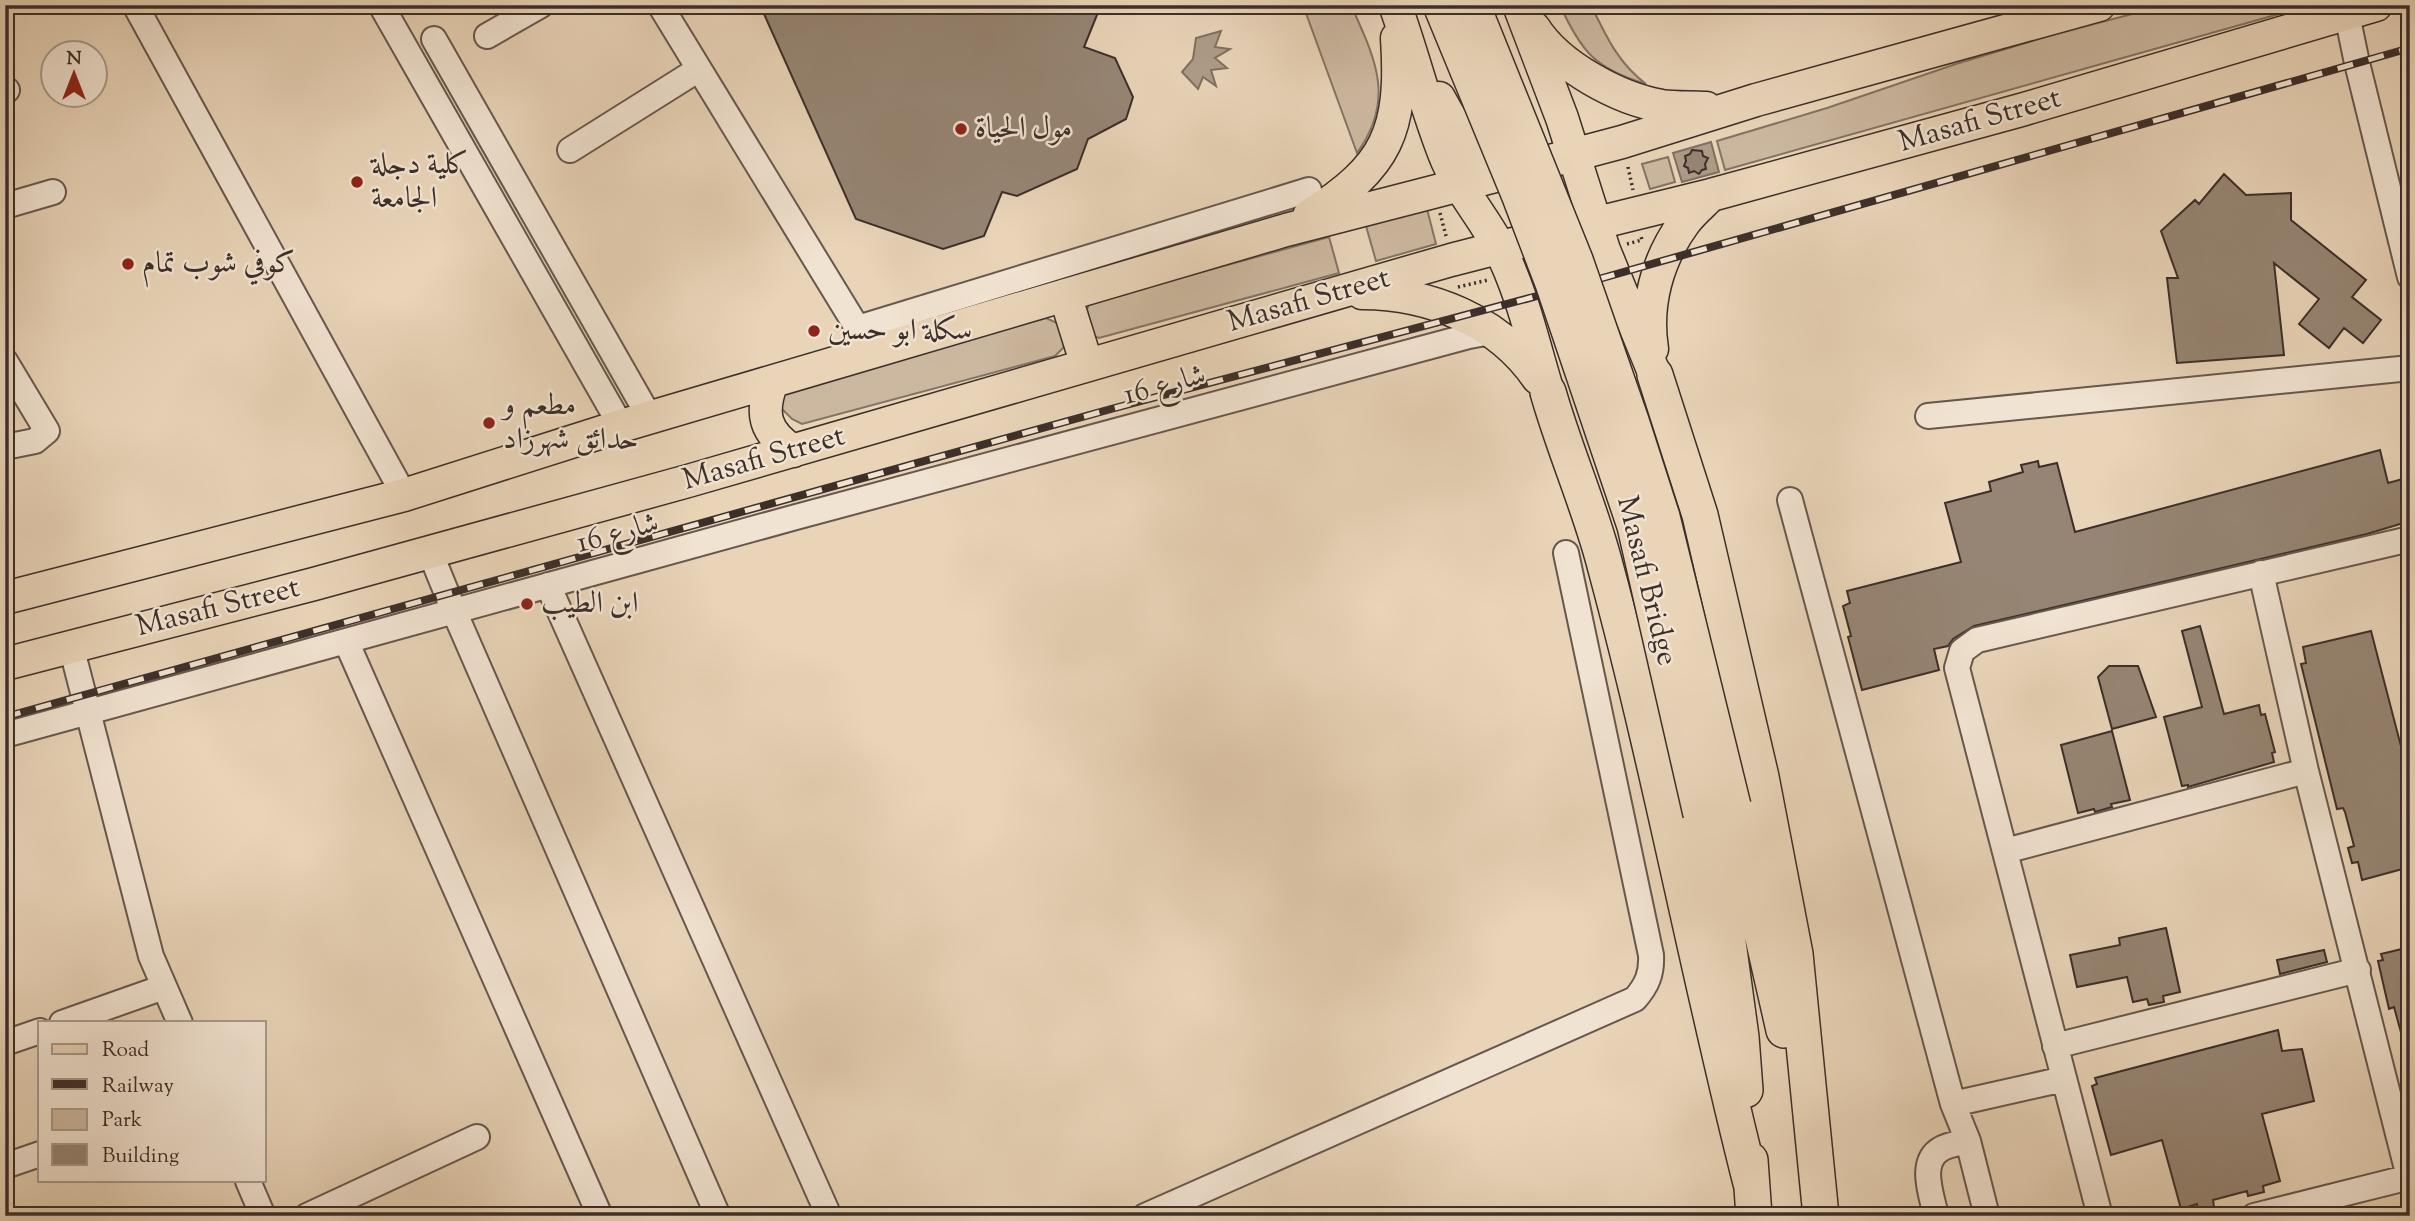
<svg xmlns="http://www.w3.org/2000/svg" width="2415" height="1221" font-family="'Sorts Mill Goudy',Amiri,serif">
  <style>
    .green { fill: #ccb8a0; stroke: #847465; stroke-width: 2 }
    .water { fill: #ae9c88; stroke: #807062; stroke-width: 2 }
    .building { fill: #968574; stroke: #3c2f2a; stroke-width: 2 }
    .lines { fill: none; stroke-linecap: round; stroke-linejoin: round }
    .minor-casing { stroke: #67584e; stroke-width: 28 }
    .major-casing { stroke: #3c2f2a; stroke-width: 35 }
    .highway-casing { stroke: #3c2f2a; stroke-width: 38 }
    .path { stroke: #3c2f2a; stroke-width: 3.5; stroke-dasharray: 2 3.5; stroke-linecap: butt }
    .minor { stroke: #f1e3d1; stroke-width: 24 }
    .major { stroke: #e9d4b8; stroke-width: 32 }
    .highway { stroke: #e9d4b8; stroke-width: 35 }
    .rail-casing { stroke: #3c2f2a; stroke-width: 8 }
    .rail { stroke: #f1e3d1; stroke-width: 5; stroke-dasharray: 16; stroke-linecap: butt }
    .highway-bridge-casing { stroke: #3c2f2a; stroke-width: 38; stroke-linecap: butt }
    .highway-bridge { stroke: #e9d4b8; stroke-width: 35 }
    .poi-dot { fill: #8f2418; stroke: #f1e3d1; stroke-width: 2.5 }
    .labels { text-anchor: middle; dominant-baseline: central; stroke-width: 5; stroke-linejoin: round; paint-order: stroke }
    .street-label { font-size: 30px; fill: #3c2f2a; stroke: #f1e3d1 }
    .poi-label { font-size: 30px; fill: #3c2f2a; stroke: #f1e3d1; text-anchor: start }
  </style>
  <rect width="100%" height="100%" fill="#e9d4b8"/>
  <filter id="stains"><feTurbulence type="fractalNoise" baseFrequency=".00286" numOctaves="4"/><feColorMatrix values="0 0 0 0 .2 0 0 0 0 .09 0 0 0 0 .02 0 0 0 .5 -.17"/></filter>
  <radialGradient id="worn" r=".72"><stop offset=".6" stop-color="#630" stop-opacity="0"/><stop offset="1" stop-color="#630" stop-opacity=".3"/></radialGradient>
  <path class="green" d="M1303,5H1351C1375,59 1396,99 1357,153Z
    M1560,5H1591C1606,36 1618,63 1646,84C1596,69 1581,52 1560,5Z
    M2166,5H2300L2286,12L1725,170L1717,141L1827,108L1956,64L2045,37Z
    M1668,157L1675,182L1650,189L1642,164Z
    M1427,209L1436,244L1376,261L1366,226Z
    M1329,237L1339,273L1099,338L1094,336L1087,310L1089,303Z
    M1046,318L1059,324L1064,347L1055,356L802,424L792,419L779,406L781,394Z"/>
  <path class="water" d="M1221,31L1215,47L1230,49L1215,58L1227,68L1211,70L1216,86L1203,77L1198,89L1182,72L1193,59L1196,38Z
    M1711,142L1719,172L1682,182L1673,153Z"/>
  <path class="building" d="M760,5H1101L1084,47L1115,58L1133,97L1126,119L1088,139L1077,169L1017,196L1002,192L984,236L943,249L856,219Z
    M1692,150L1702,151L1703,156L1708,158L1705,164L1706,169L1702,170L1699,174L1694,171L1689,173L1688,168L1684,166L1686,161L1685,156L1690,154Z
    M2224,174L2246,195L2291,193V220L2366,280L2352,297L2381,320L2363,343L2344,328L2329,348L2299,324L2319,299L2274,263L2284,355L2177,363L2167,278H2178L2161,231L2195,200L2199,204Z
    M2380,450L2388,483L2410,477V521L2367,534L1974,626L1953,639L1948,646L1934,649L1939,670L1862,690L1848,637L1851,636L1843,606L1850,603L1847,591L1961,562L1945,503L1991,491L1989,482L2023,472L2021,465L2038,461L2039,467L2057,463L2075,532Z
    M2200,626L2224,714L2259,705L2261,715L2265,714L2275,752L2272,753L2274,762L2188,787V785L2182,786L2164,717L2202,707L2182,631Z
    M2371,631L2410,781V867L2362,880L2358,862L2352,863L2348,848L2354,846L2345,812L2343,808L2337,809L2301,664L2306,663L2303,647Z
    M2109,666H2138L2156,717L2112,729L2098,677Z
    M2112,731L2130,800L2111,804L2112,807L2095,812L2094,809L2078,813L2061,745Z
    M2166,928L2180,992L2163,996L2164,1002L2149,1005L2147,999L2133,1002L2127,977L2077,987L2070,955L2120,945L2119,938Z
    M2410,947V1047H2405L2394,1007L2389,1009L2378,961L2383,960L2381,954Z
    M2324,950L2327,962L2280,974L2277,960Z
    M2278,1030L2282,1051L2302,1049L2314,1101L2262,1114L2280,1181L2263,1186L2264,1192L2248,1196L2247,1191L2213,1200L2214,1207L2198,1211L2197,1204L2181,1209L2162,1140L2111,1155L2092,1086L2097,1084L2095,1078Z"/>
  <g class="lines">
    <g class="minor-casing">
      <path id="minor" d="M135,5L404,495
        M381,5L621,426
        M660,5L866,342
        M2345,5L2357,63L2410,277
        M487,36L541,5
        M434,39L650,418
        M5,91L7,90
        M570,150L699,69
        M5,206L53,192
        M858,328L1309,190
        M5,361L47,431L35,441L5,447
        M1928,416L2410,368
        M1790,500L1953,1104L1968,1141L1987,1216
        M430,552L454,611L718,1216
        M2261,573L2306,771L2409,1177
        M548,585L829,1216
        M346,641L600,1216
        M71,646L151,956L180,1023
        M5,735L796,517L1469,336L1491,332
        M2005,851L2306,771
        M62,1023L164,987
        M5,1043L40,1031
        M2055,1046L2358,970
        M1953,1104L2064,1079
        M5,1166L40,1154
        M248,1181L263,1216
        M307,1216L477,1137
        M1145,1216L1635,999C1647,985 1652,974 1651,955L1566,553
        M1936,1216C1932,1196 1918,1162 1941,1149C1949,1144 1960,1143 1968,1141
        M2100,1216L1957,668L1962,651L1977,640L2410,539
        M2254,1216L2410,1177"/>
    </g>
    <g class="major-casing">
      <path id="major" d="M1395,5C1413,54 1425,105 1444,153C1457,187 1481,214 1498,245C1522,291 1533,343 1548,392
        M1519,5L1562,118L1604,250L1655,375
        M1534,28C1558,66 1619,99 1662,106C1677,108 1692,107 1706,108
        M1439,98C1454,126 1471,154 1495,176
        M1554,160L1622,142L1756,100L2099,5
        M1309,216C1388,166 1403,131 1397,38
        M1581,227L1711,195L2021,110L2376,5
        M1362,293C1430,293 1499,321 1538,378
        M1065,295L1087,365
        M1652,349C1645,305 1657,260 1684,223C1691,213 1702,204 1711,195
        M772,382C760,413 764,432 793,451
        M5,598L404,495L621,426L1286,230L1495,176
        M5,664L314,584L688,481L1451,260L1521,242"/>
    </g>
    <g class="highway-casing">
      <path id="highway" d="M1655,375L1700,515L1761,777L1795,954L1821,1216
        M1548,392C1565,452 1591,509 1606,569C1661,772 1699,979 1751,1183
        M1733,806L1784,1030
        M1701,814L1727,935L1741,1037L1745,1090
        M1750,1160L1754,1216"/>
    </g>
    <path class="path" d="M1628,167L1633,190
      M1440,213L1446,236
      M1627,244L1642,240L1641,236
      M1458,287L1488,280"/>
    <use href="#minor" class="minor"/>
    <use href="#major" class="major"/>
    <use href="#highway" class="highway"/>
    <g class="rail-casing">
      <path id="rail" d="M1599,279L2410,48
        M5,717L1111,409L1541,295"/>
    </g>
    <use href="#rail" class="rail"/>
    <g class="highway-bridge-casing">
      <path id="highway-bridge" d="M1441,5L1519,194L1553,283L1635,526L1701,814
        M1472,5L1575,260L1631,421L1662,517L1733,806"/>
    </g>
    <use href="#highway-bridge" class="highway-bridge"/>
  </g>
  <g class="poi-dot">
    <circle cx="961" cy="129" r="7"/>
    <circle cx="357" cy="182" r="7"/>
    <circle cx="128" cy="264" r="7"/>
    <circle cx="814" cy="331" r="7"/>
    <circle cx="489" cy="423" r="7"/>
    <circle cx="527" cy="604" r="7"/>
  </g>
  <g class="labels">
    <g class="street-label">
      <text transform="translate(1980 121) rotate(-16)">Masafi Street</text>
      <text transform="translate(1309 301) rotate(-16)">Masafi Street</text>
      <text transform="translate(1165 386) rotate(-15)">شارع 16</text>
      <text transform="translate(764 459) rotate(-16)">Masafi Street</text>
      <text transform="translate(618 534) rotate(-15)">شارع 16</text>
      <text transform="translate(1646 581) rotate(76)">Masafi Bridge</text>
      <text transform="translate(218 608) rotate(-14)">Masafi Street</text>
    </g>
    <g class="poi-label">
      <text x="975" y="129">مول الحياة</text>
      <text x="371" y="165">كلية دجلة<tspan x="371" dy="34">الجامعة</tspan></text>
      <text x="142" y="264">كوفي شوب تمام</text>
      <text x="828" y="331">سكلة ابو حسين</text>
      <text x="503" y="406">مطعم و<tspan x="503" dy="34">حدائق شهرزاد</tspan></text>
      <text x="541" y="604">ابن الطيب</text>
    </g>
  </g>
  <rect width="2415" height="1221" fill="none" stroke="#e9d4b8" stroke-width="28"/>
  <rect x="7" y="7" width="2401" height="1207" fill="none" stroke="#3c2f2a" stroke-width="3.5"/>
  <rect x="14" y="14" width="2387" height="1193" fill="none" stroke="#3c2f2a" stroke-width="2"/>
  <rect x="38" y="1021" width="228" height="161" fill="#f1e3d1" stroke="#a99b8e" stroke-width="2"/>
  <rect x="52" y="1044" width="35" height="10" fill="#e9d4b8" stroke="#a99b8e" stroke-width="2"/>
  <text x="102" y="1056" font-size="21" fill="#3c2f2a">Road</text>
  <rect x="52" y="1079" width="35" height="10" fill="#3c2f2a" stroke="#a99b8e" stroke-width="2"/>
  <text x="102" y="1092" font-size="21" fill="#3c2f2a">Railway</text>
  <rect x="52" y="1109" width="35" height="21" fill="#ccb8a0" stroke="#a99b8e" stroke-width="2"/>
  <text x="102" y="1126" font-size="21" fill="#3c2f2a">Park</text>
  <rect x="52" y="1144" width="35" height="21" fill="#968574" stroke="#a99b8e" stroke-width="2"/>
  <text x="102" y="1162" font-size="21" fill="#3c2f2a">Building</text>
  <g transform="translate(74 74)"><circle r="33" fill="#f1e3d1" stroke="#a99b8e" stroke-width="2"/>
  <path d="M0-5L12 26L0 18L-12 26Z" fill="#8f2418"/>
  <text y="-10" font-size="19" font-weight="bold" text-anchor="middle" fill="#3c2f2a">N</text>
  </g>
  <rect width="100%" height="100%" filter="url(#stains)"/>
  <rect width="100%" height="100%" fill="url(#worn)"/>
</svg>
